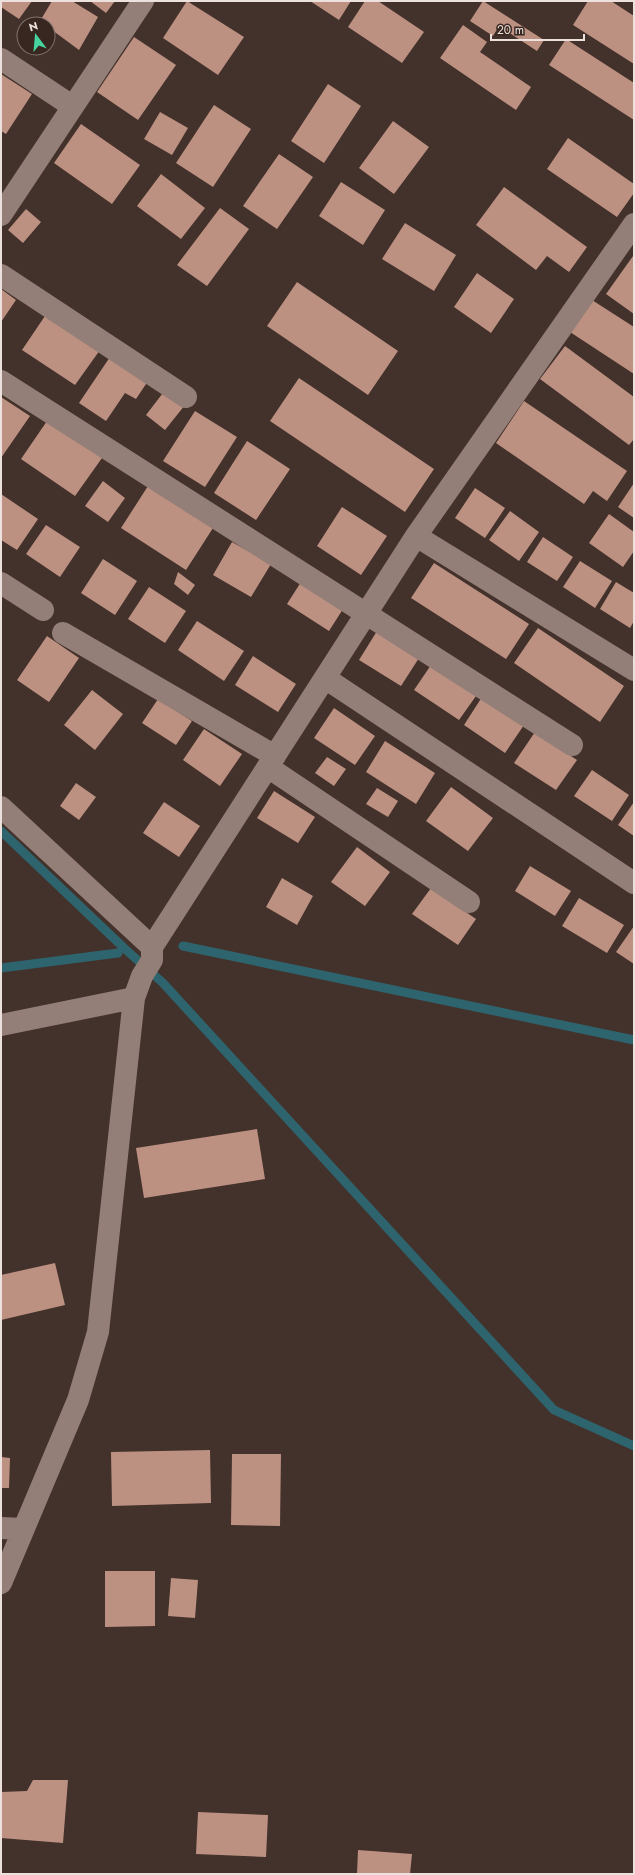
<svg xmlns="http://www.w3.org/2000/svg" width="635" height="1875" font-family="Jost,sans-serif">
  <style>
    .lines { fill: none; stroke-linecap: round; stroke-linejoin: round }
    .stream { stroke: #2e646d; stroke-width: 9 }
    .building { fill: #bd9181 }
    .minor { stroke: #937f77; stroke-width: 22 }
  </style>
  <rect width="100%" height="100%" fill="#43312b"/>
  <g class="lines">
    <path class="stream" d="M1,831L124,948L163,983L554,1410L634,1446
      M183,946L634,1040
      M1,968L118,953"/>
  </g>
  <path class="building" d="M1,1H32L19,19L1,7Z
    M52,1H72L98,17L79,50L48,27V24H44L40,21Z
    M90,1H115L106,13Z
    M187,1L244,37L218,75L163,38Z
    M310,1H351L339,20Z
    M365,1H378L424,32L402,63L348,27Z
    M483,1L544,40L537,51L499,26L493,36L470,21Z
    M588,1H611L634,16V64L573,25Z
    M463,25L487,42L480,52L531,87L516,110L440,58Z
    M134,37L176,65L138,120L97,92Z
    M566,39L634,83V120L549,65Z
    M1,74L32,94L6,134L1,131Z
    M328,84L361,106L324,163L291,141Z
    M214,105L251,129L213,187L176,163Z
    M160,112L188,128L172,155L144,139Z
    M393,121L429,147L394,194L359,168Z
    M81,124L140,165L112,204L54,163Z
    M568,138L634,184V193L617,217L547,169Z
    M279,154L313,177L277,229L243,206Z
    M161,174L205,208L181,239L137,206Z
    M341,182L385,210L363,245L319,216Z
    M504,187L587,247L569,272L547,256L536,270L476,225Z
    M220,208L249,229L207,286L177,265Z
    M26,209L41,222L23,243L8,230Z
    M405,223L456,255L434,291L382,259Z
    M633,256L634,257V314L606,294Z
    M477,273L514,299L491,333L454,307Z
    M297,282L398,351L368,395L267,326Z
    M1,289L16,300L1,322Z
    M592,300L634,327V374L570,332Z
    M47,313L100,350L75,385L22,350Z
    M565,346L634,397V439L629,445L540,379Z
    M112,354L150,378L136,399L125,393L106,421L79,403Z
    M299,378L434,469L405,512L270,421Z
    M166,389L185,405L165,430L146,415Z
    M1,397L30,416L1,458Z
    M524,401L627,471L607,501L593,491L584,504L496,443Z
    M195,411L237,437L205,487L163,461Z
    M47,421L102,458L75,496L21,459Z
    M247,441L290,469L256,520L214,493Z
    M103,481L125,498L108,522L85,506Z
    M634,483V518L618,507Z
    M148,486L213,528L186,570L121,528Z
    M475,488L505,508L485,538L455,518Z
    M1,494L38,519L17,550L1,540Z
    M342,507L387,536L361,575L317,546Z
    M510,511L539,532L519,561L489,540Z
    M609,514L634,532V551L623,567L589,543Z
    M46,525L80,547L60,577L26,554Z
    M543,537L573,557L557,581L527,562Z
    M232,542L271,564L251,597L213,575Z
    M103,559L137,581L115,615L81,593Z
    M580,561L612,581L595,608L563,587Z
    M434,563L529,624L506,659L411,598Z
    M178,572L195,585L188,595L174,584Z
    M301,582L343,609L329,631L287,604Z
    M616,582L634,593V621L630,628L600,609Z
    M149,587L186,611L165,643L128,619Z
    M197,621L244,651L224,681L178,650Z
    M538,628L624,686L600,722L514,663Z
    M377,631L419,658L401,686L359,660Z
    M47,636L79,658L49,702L17,680Z
    M253,656L296,684L278,712L235,685Z
    M431,665L476,696L459,720L414,690Z
    M92,690L123,714L95,750L64,725Z
    M482,697L524,725L505,753L464,725Z
    M158,699L192,721L176,745L142,723Z
    M334,708L375,736L355,765L314,738Z
    M204,729L242,754L220,786L183,760Z
    M535,732L577,760L556,790L514,763Z
    M385,741L435,773L416,804L366,772Z
    M327,757L346,769L334,786L315,773Z
    M592,770L629,795L612,821L574,796Z
    M76,783L96,797L79,820L60,806Z
    M451,787L493,818L468,851L426,821Z
    M377,788L398,801L388,817L366,804Z
    M274,791L315,817L298,843L257,818Z
    M164,802L200,826L179,857L143,833Z
    M634,802V836L618,825Z
    M357,847L390,872L365,906L331,882Z
    M530,866L571,891L555,916L515,891Z
    M282,878L313,896L297,925L266,907Z
    M431,888L476,919L458,945L412,914Z
    M579,898L624,925L607,953L562,926Z
    M634,926V964L616,952Z
    M257,1129L265,1179L144,1198L136,1148Z
    M55,1263L65,1305L1,1320V1275Z
    M210,1450L211,1503L112,1506L111,1452Z
    M232,1454H281L280,1526L231,1525Z
    M1,1457L10,1458L9,1488H1Z
    M105,1571H155V1626L105,1627Z
    M171,1578L198,1580L195,1618L168,1616Z
    M33,1780H68L63,1843L1,1838V1792L27,1791Z
    M198,1812L268,1815L266,1857L196,1854Z
    M358,1850L412,1854L410,1874H357Z"/>
  <g class="lines">
    <path class="minor" d="M1,59L72,106
      M1,215L143,1
      M1,275L186,397
      M1,381L572,745
      M416,536L634,670
      M1,583L43,610
      M63,633L275,756
      M325,678L634,883
      M268,767L469,902
      M1,807L152,947
      M1,1025L134,998
      M1,1528L23,1529
      M1,1583L78,1400L98,1332L134,998L142,976L152,960V947L416,536L634,224"/>
  </g>
  <rect width="635" height="1875" fill="none" stroke="#ece1dc" stroke-width="4"/>
  <g transform="translate(36 36) rotate(344)"><circle r="19" fill="#382721" stroke="#80716c"/>
  <path d="M0-3L7 15L0 10L-7 15Z" fill="#45d49f"/>
  <text y="-6" font-size="11" font-weight="bold" text-anchor="middle" fill="#ece1dc">N</text>
  </g>
  <path d="M491 34v6h93v-6" fill="none" stroke="#ece1dc" stroke-width="2"/>
  <text x="497" y="34" font-size="12" fill="#ece1dc" stroke="#382721" stroke-width="3" paint-order="stroke">20 m</text>
</svg>
